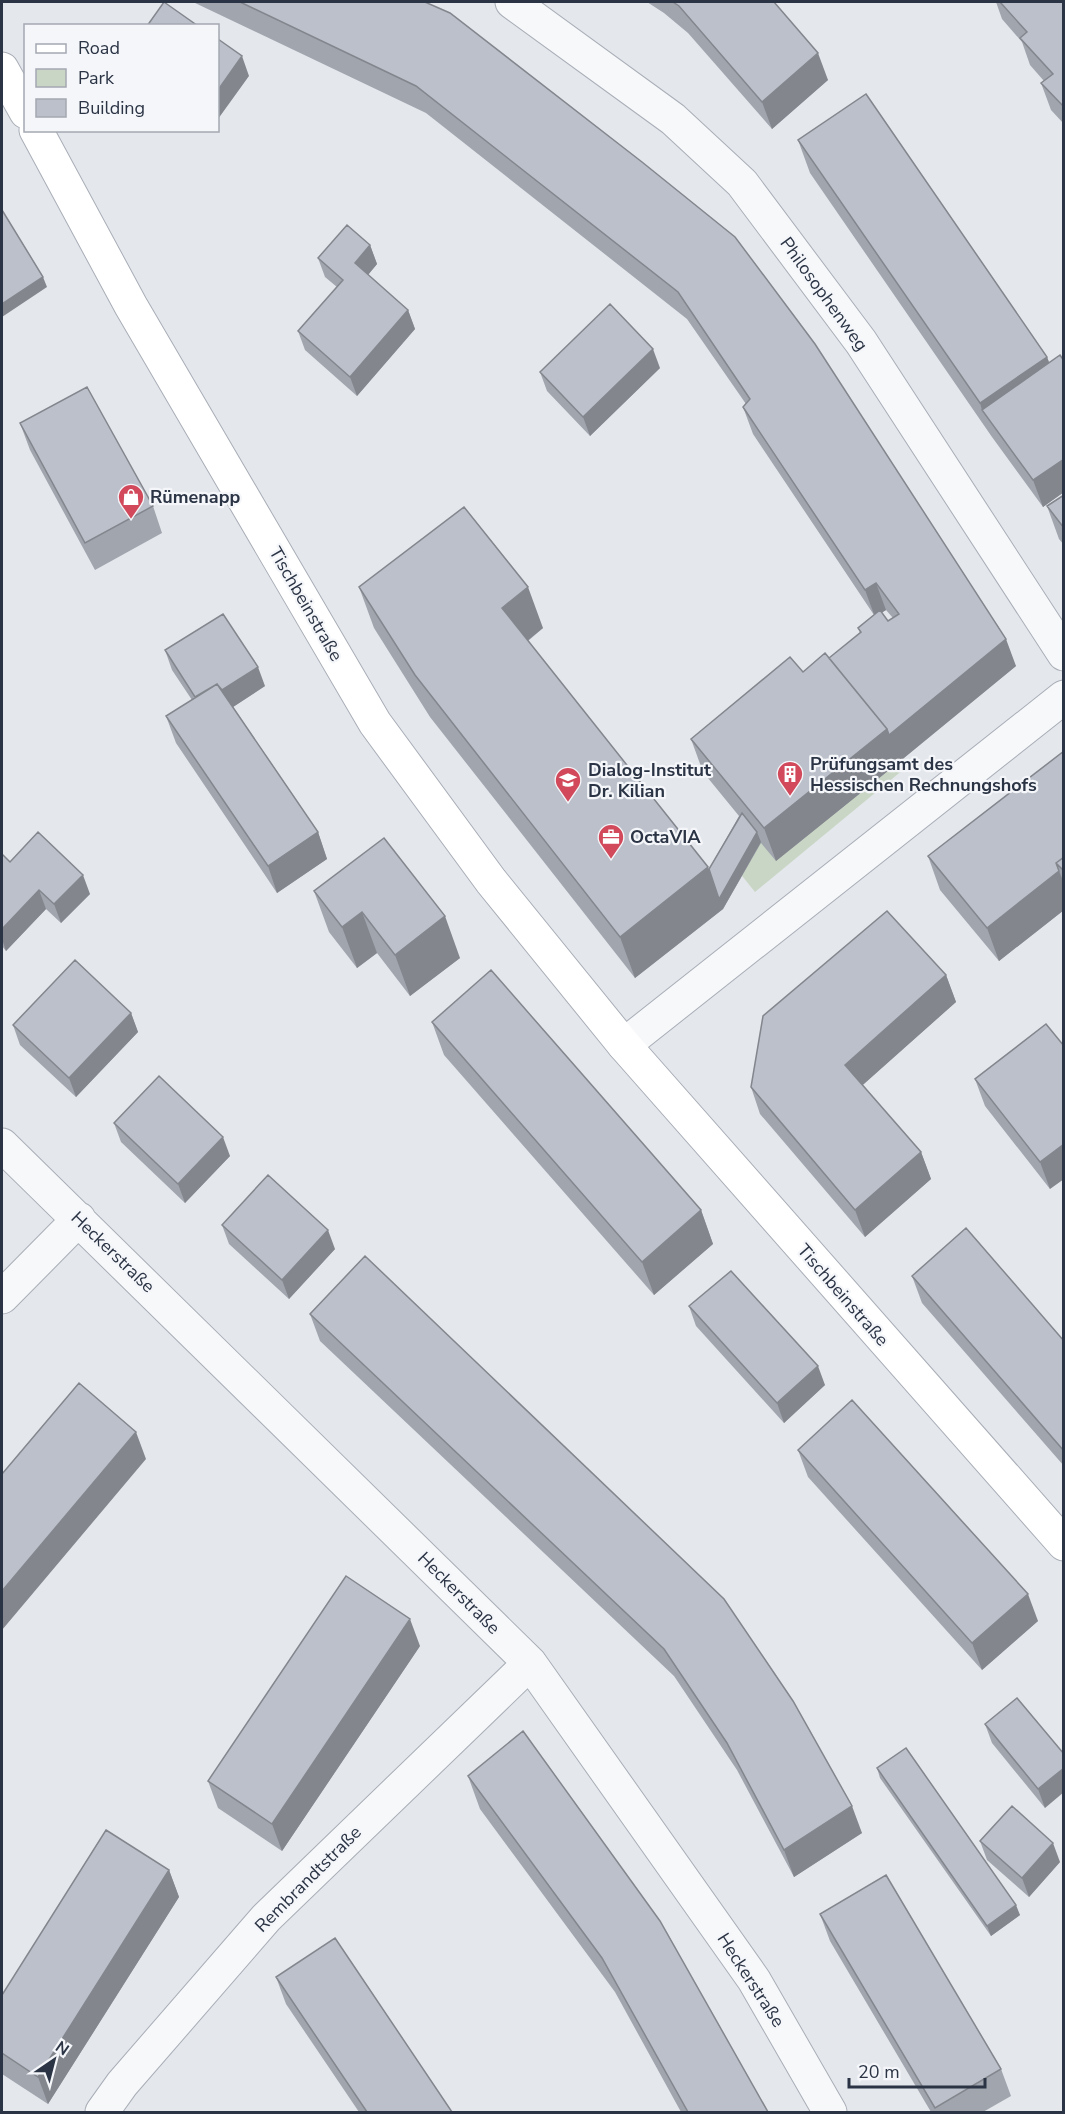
<svg xmlns="http://www.w3.org/2000/svg" width="1065" height="2114" font-family="'Nunito Sans',sans-serif">
  <style>
    .green { fill: #c9d6c5 }
    .lines { fill: none; stroke-linecap: round; stroke-linejoin: round }
    .street-casing { stroke: #a9aeb7; stroke-width: 35 }
    .secondary-casing { stroke: #a9aeb7; stroke-width: 35 }
    .street { stroke: #f7f8fa; stroke-width: 33 }
    .secondary { stroke: #fff; stroke-width: 33 }
    .wall { fill: #a1a5ae; fill-rule: evenodd }
    .shaded-wall { fill: #83868d }
    .building { fill: #bbc0ca; stroke: #83868d; stroke-width: 1.5 }
    .labels { text-anchor: middle; dominant-baseline: central; stroke-width: 4.5; stroke-linejoin: round; paint-order: stroke }
    .street-label { font-size: 18px; fill: #2b3445; stroke: #f4f6f9 }
    .poi-label { font-size: 18px; font-weight: bold; fill: #2b3445; stroke: #f4f6f9; text-anchor: start }
  </style>
  <rect width="100%" height="100%" fill="#e4e7ec"/>
  <path class="green" d="M899,762L904,769L755,892L723,852Z"/>
  <g class="lines">
    <g class="street-casing">
      <path id="street" d="M512,2L673,119L742,183L861,342L1064,654
        M624,1045L1064,697
        M2,1145L530,1663L754,1980L830,2112
        M2,1297L79,1219
        M102,2112L122,2084L266,1918L530,1663"/>
    </g>
    <g class="secondary-casing">
      <path id="secondary" d="M2,69L26,112
        M36,130L131,306L375,723L491,881L624,1045L1064,1544"/>
    </g>
    <use href="#street" class="street"/>
    <use href="#secondary" class="secondary"/>
  </g>
  <path class="wall" d="M193,2H425L1016,666L899,762L776,861L761,843L723,909L635,978L430,717L374,628L359,587L543,628L528,641L709,869L739,816L703,772L691,739L803,672L829,658L860,633L858,628L874,615L753,434L743,407L746,404L687,319L426,113ZM886,610L893,618L888,621L881,613Z
    M647,2H774L828,80L772,129L688,33L664,13Z
    M996,2H1064V124L1051,110L1041,83L1044,81L1030,65L1022,42L1002,19Z
    M798,140L1047,357L1049,362L1064,361V492L1043,507L992,437L810,173Z
    M370,245L377,264L368,275L408,310L415,329L357,396L305,350L298,331L337,287L325,277L318,258Z
    M660,368L590,436L547,391L540,372Z
    M20,423L153,506L162,533L95,570L30,450Z
    M1064,495V545L1059,539L1047,506Z
    M165,650L265,686L233,707L318,832L327,859L277,893L176,743L166,716L192,700L172,670Z
    M1064,751V910L999,961L940,890L928,856Z
    M2,854L10,862L90,894L61,923L46,909L6,951L2,946Z
    M314,891L460,958L410,996L377,953L357,968L329,932Z
    M946,975L956,1002L862,1085L921,1152L931,1179L865,1237L760,1114L751,1087Z
    M131,1013L138,1032L76,1097L20,1045L13,1025Z
    M432,1022L701,1210L713,1244L654,1295L444,1055Z
    M1046,1024L1050,1189L985,1106L975,1079Z
    M114,1123L230,1156L185,1203L121,1142Z
    M222,1225L335,1249L289,1299L229,1244Z
    M912,1276L1064,1341V1466L922,1303Z
    M689,1306L825,1385L784,1423L696,1326Z
    M310,1314L862,1833L794,1877L737,1770L674,1676L320,1341Z
    M798,1450L1038,1621L982,1670L808,1477Z
    M420,1646L282,1851L218,1808L208,1781Z
    M985,1724L1064,1754L1045,1808L992,1743Z
    M877,1768L1020,1915L991,1936L880,1778Z
    M468,1776L768,2112H681L615,1992L480,1809Z
    M980,1841L1060,1862L1029,1897L987,1860Z
    M169,1870L179,1897L48,2104L2,2074V1995Z
    M820,1914L1001,2069L1011,2096L983,2112H931L830,1941Z
    M276,1977L452,2112H359L286,2004Z"/>
  <path class="shaded-wall" d="M818,53L828,80L772,129L762,102Z
    M242,56L249,76L218,119V90Z
    M370,245L377,264L362,282L355,263Z
    M43,277L47,287L2,317V304Z
    M408,310L415,329L357,396L350,377Z
    M653,349L660,368L590,436L583,417Z
    M1047,357L1059,390L982,410L980,403Z
    M1064,459V492L1043,507L1033,480Z
    M876,583L886,610L875,617L865,590Z
    M528,587L543,628L517,649L502,608Z
    M1006,639L1016,666L899,762L776,861L764,828L887,729Z
    M258,667L265,686L207,724L200,704Z
    M318,832L327,859L277,893L268,866Z
    M757,832L761,842L723,909L635,978L620,937L708,867L719,899Z
    M1059,871L1064,883V910L999,961L987,928Z
    M83,875L90,894L61,923L54,904Z
    M39,890L46,909L6,951L2,939V929Z
    M362,912L377,953L357,968L342,927Z
    M445,916L460,958L410,996L395,955Z
    M946,975L956,1002L855,1092L845,1065Z
    M131,1013L138,1032L76,1097L69,1078Z
    M223,1137L230,1156L185,1203L178,1184Z
    M1064,1144V1179L1050,1189L1040,1162Z
    M921,1152L931,1179L865,1237L855,1210Z
    M701,1210L713,1244L654,1295L642,1262Z
    M328,1230L335,1249L289,1299L282,1280Z
    M818,1366L825,1385L784,1423L777,1403Z
    M136,1432L146,1459L2,1630V1591Z
    M1028,1594L1038,1621L982,1670L972,1643Z
    M410,1619L420,1646L282,1851L272,1824Z
    M1064,1768V1792L1045,1808L1038,1789Z
    M852,1806L862,1833L794,1877L784,1850Z
    M1053,1843L1060,1862L1029,1897L1022,1878Z
    M169,1870L179,1897L48,2104L38,2077Z
    M1016,1905L1020,1915L991,1936L987,1926Z"/>
  <path class="building" d="M164,2L198,26H147Z
    M240,2H425L450,13L642,162L735,237L815,344L1006,639L889,735L887,729L829,658L861,632L858,628L880,610L888,621L899,614L876,583L865,590L743,407L750,399L678,292L416,86Z
    M673,2H774L818,53L762,102L679,6Z
    M1000,2H1064V107L1041,83L1053,74L1020,38L1027,32Z
    M218,39L242,56L218,90Z
    M866,94L1047,357L980,403L798,140Z
    M2,210L43,277L2,304Z
    M347,225L370,245L355,263L408,310L350,377L298,331L343,280L318,258Z
    M610,304L653,349L583,417L540,372Z
    M1060,355L1064,361V459L1033,480L982,410Z
    M87,387L153,506L85,543L20,423Z
    M1064,495V528L1047,506Z
    M464,507L528,587L502,608L708,867L620,937L415,675L359,587Z
    M223,614L258,667L222,690L217,684L195,697L165,650Z
    M825,653L887,729L764,828L691,739L790,657L803,672Z
    M217,684L318,832L268,866L166,716Z
    M1064,751V857L1056,863L1059,871L987,928L928,856Z
    M742,813L757,832L719,899L709,869Z
    M38,832L83,875L54,904L39,890L2,929V854L10,862Z
    M384,838L445,916L395,955L362,912L342,927L314,891Z
    M1064,857V871L1056,863Z
    M887,911L946,975L845,1065L921,1152L855,1210L751,1087L763,1016Z
    M75,960L131,1013L69,1078L13,1025Z
    M491,970L701,1210L642,1262L432,1022Z
    M1046,1024L1064,1046V1144L1040,1162L975,1079Z
    M159,1076L223,1137L178,1184L114,1123Z
    M268,1175L328,1230L282,1280L222,1225Z
    M966,1228L1064,1341V1451L912,1276Z
    M365,1256L724,1599L793,1701L852,1806L784,1850L727,1743L664,1649L310,1314Z
    M731,1271L818,1366L777,1403L689,1306Z
    M79,1383L136,1432L2,1591V1474Z
    M852,1400L1028,1594L972,1643L798,1450Z
    M346,1576L410,1619L272,1824L208,1781Z
    M1017,1698L1064,1754V1768L1038,1789L985,1724Z
    M523,1731L660,1921L768,2112H688L602,1958L468,1776Z
    M906,1748L1016,1905L987,1926L877,1768Z
    M1012,1806L1053,1843L1022,1878L980,1841Z
    M106,1830L169,1870L38,2077L2,2053V1995Z
    M886,1875L1001,2069L935,2108L820,1914Z
    M335,1938L452,2112H367L276,1977Z"/>
  <defs>
    <g id="shop-pin" transform="scale(1.35)"><path d="M0 17L-7.5 6A9.5 9.5 0 1 1 7.5 6Z" fill="#d1495b" stroke="#f4f6f9"/><path d="M-5-2.5h2.3a2.7 3.5 0 0 1 5.4 0H5L5.5 6h-11ZM-1.5-2.5h3a1.5 2.3 0 0 0-3 0Z" fill="#fff"/></g>
    <g id="building-pin" transform="scale(1.35)"><path d="M0 17L-7.5 6A9.5 9.5 0 1 1 7.5 6Z" fill="#d1495b" stroke="#f4f6f9"/><path d="M-4-6H4V6H1V3H-1V6H-4ZM-2.5-4.3h1.7v1.8h-1.7ZM.8-4.3h1.7v1.8H.8ZM-2.5-1h1.7V.8h-1.7ZM.8-1h1.7V.8H.8Z" fill="#fff"/></g>
    <g id="school-pin" transform="scale(1.35)"><path d="M0 17L-7.5 6A9.5 9.5 0 1 1 7.5 6Z" fill="#d1495b" stroke="#f4f6f9"/><path d="M0-5L7-2L0 1L-7-2ZM-4 1L0 2.5L4 1V4Q0 6-4 4Z" fill="#fff"/></g>
    <g id="office-pin" transform="scale(1.35)"><path d="M0 17L-7.5 6A9.5 9.5 0 1 1 7.5 6Z" fill="#d1495b" stroke="#f4f6f9"/><path d="M-6-3h4V-5.5h4V-3h4V5H-6ZM-1-4.5V-3h2v-1.5ZM-6 0V1H6V0Z" fill="#fff"/></g>
  </defs>
  <g fill-rule="evenodd">
    <use href="#shop-pin" x="131" y="497"/>
    <use href="#building-pin" x="790" y="774"/>
    <use href="#school-pin" x="568" y="780"/>
    <use href="#office-pin" x="611" y="837"/>
  </g>
  <g class="labels">
    <g class="street-label">
      <text transform="translate(824 294) rotate(54)">Philosophenweg</text>
      <text transform="translate(306 604) rotate(60)">Tischbeinstraße</text>
      <text transform="translate(113 1252) rotate(44)">Heckerstraße</text>
      <text transform="translate(843 1295) rotate(49)">Tischbeinstraße</text>
      <text transform="translate(459 1593) rotate(45)">Heckerstraße</text>
      <text transform="translate(308 1879) rotate(-45)">Rembrandtstraße</text>
      <text transform="translate(751 1980) rotate(57)">Heckerstraße</text>
    </g>
    <g class="poi-label">
      <text x="150" y="497">Rümenapp</text>
      <text x="810" y="764">Prüfungsamt des<tspan x="810" dy="21">Hessischen Rechnungshofs</tspan></text>
      <text x="588" y="770">Dialog-Institut<tspan x="588" dy="21">Dr. Kilian</tspan></text>
      <text x="630" y="837">OctaVIA</text>
    </g>
  </g>
  <rect width="1065" height="2114" fill="none" stroke="#2b3445" stroke-width="6"/>
  <rect x="24" y="24" width="195" height="108" fill="#f4f6f9" stroke="#a4a8b1" stroke-width="1.5"/>
  <rect x="36" y="44" width="30" height="9" fill="#ffffff" stroke="#a4a8b1" stroke-width="1.5"/>
  <text x="78" y="54" font-size="18" fill="#2b3445">Road</text>
  <rect x="36" y="69" width="30" height="18" fill="#c9d6c5" stroke="#a4a8b1" stroke-width="1.5"/>
  <text x="78" y="84" font-size="18" fill="#2b3445">Park</text>
  <rect x="36" y="99" width="30" height="18" fill="#bbc0ca" stroke="#a4a8b1" stroke-width="1.5"/>
  <text x="78" y="114" font-size="18" fill="#2b3445">Building</text>
  <g transform="translate(54 2060) rotate(35)" stroke="#f4f6f9" stroke-width="4.5" paint-order="stroke">
  <path d="M0-4.5L10 22L0 15L-10 22Z" fill="#2b3445"/>
  <text y="-9" font-size="16" font-weight="bold" text-anchor="middle" fill="#2b3445">N</text>
  </g>
  <path d="M849 2078v9h136v-9" fill="none" stroke="#2b3445" stroke-width="3"/>
  <text x="858" y="2078" font-size="18" fill="#2b3445" stroke="#f4f6f9" stroke-width="4.5" paint-order="stroke">20 m</text>
</svg>
